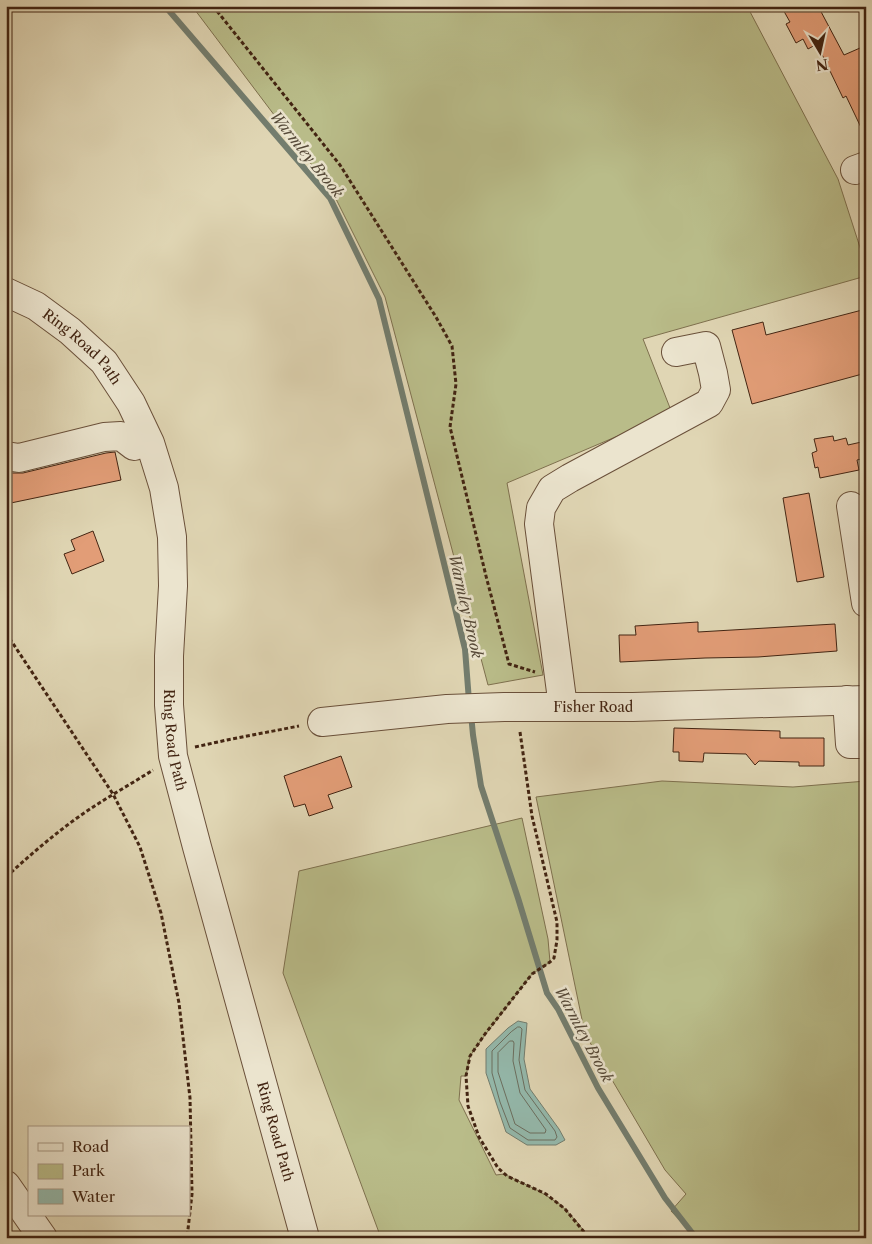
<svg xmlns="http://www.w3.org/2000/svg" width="872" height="1244" font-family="'Libre Caslon Text',serif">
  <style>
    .green { fill: #b9bc89; stroke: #7e704e }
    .water { fill: #94b9ac; stroke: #737d6e }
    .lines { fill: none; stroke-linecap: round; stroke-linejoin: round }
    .shore { stroke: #6b6e5f; stroke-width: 1 }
    .stream { stroke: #737d6e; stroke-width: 6 }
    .building { fill: #e29d77; stroke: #422412 }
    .minor-casing { stroke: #6a503a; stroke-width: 30 }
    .path { stroke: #422412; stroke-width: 3; stroke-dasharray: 4 2.5; stroke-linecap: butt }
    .minor { stroke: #ebe4ce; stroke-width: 28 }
    .labels { text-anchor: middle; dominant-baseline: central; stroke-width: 5; stroke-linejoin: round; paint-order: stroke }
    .street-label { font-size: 14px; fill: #422412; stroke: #ebe4ce }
    .water-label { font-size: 15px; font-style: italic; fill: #564938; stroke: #ebe4ce }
  </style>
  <rect width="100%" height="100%" fill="#e0d6b4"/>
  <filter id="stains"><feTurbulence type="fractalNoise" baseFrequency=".004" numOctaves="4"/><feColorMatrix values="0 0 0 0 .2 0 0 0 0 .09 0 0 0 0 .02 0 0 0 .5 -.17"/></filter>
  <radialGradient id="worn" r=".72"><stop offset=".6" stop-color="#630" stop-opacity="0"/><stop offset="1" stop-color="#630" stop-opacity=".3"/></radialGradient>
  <path class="green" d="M192,6H747L838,179L866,266V276L643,339L672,413L507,483L543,675L488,685L385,297L333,193Z
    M662,781L793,787L866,781V1238H698L693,1234L671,1211L686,1194L665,1170L585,1034L536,797Z
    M522,818L548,939L550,962L532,974L485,1035L470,1056L466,1076H461L459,1100L496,1175L504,1174L539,1191L561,1205L577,1222L589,1238H381L283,973L299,871Z"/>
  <path class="water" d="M518,1021L527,1023L524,1059L530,1089L559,1129L565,1140L556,1145H527L506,1132L486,1073V1049L508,1028Z"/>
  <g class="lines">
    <path class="shore" d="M518,1027H520L522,1029L519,1060L525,1090L555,1131L557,1137L555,1140H528L510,1128L500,1102L492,1073V1051L511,1032Z
      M510,1041H513L514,1043L513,1061L520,1093L546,1130L545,1133H530L515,1124L498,1072V1053Z"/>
    <path class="stream" d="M165,6L330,198L379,299L465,649L469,701
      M471,714L473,735L481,786L518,898L547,993L558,1009L598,1088L665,1198L693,1234L698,1238"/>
  </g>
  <path class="building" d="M781,6H818L844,55L860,48L866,61V138L846,96L843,98L817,44L808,49L803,39L796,43L786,24L790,22Z
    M866,309V373L752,404L732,330L763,322L766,335Z
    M833,436L834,441L846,438L848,445L866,441V458L857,460L859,470L820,478L818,467L815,468L812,453L817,451L814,439Z
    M115,452L121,480L6,504V475L11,473H23L106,453Z
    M809,493L824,577L797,582L783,498Z
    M93,531L104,561L72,574L64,554L75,550L71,540Z
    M698,622V632L835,624L837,651L758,657L705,658L620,662L619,635H636L635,626Z
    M674,728L780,731V738H824V766H799V762L759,761L755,765L746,754L704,753L703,762L679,761V752H673Z
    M341,756L352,787L328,795L333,808L309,816L305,804L294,807L284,776Z"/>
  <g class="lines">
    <g class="minor-casing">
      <g id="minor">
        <path d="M855,170L866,166"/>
        <path id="s1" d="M6,292L36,306L70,331L104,362L131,403L150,443L164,488L172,537L173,586L169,656V705L173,756L197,847L305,1238"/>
        <path d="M6,456L19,458L104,437L121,436L134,446"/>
        <path d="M851,506L866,603"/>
        <path d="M847,700L850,744H866"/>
        <path d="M563,707L539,524L541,508L552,489L570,478L709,403L716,390L713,373L706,346L676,352"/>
        <path id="s2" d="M322,722L447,709L504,707H633L866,700"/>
        <path d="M6,1185L43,1238"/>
      </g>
    </g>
    <path class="path" d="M213,6L340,165L436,317L452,346L456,384L450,427L486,576L509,664L535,672
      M6,633L113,794L140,847L161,913L179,1003L190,1098L192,1194L187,1238
      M520,732L532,816L557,922V940L554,958L550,962L532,974L485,1034L470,1056L466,1076L468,1106L479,1137L498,1168L507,1176L546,1194L565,1209L589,1238
      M195,747L227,740L299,726
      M6,877C29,856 52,836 77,818C102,800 128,786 153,770"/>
    <use href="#minor" class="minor"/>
  </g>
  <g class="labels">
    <g class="street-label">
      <text stroke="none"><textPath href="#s1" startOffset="95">Ring Road Path</textPath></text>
      <text stroke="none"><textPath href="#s2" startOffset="272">Fisher Road</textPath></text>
      <text stroke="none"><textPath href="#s1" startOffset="515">Ring Road Path</textPath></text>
      <text stroke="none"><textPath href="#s1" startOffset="920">Ring Road Path</textPath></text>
    </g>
    <g class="water-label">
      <text transform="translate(307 154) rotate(51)">Warmley Brook</text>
      <text transform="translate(466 606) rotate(77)">Warmley Brook</text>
      <text transform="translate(584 1034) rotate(62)">Warmley Brook</text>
    </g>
  </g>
  <rect width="872" height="1244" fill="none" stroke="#e0d6b4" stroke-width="25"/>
  <rect x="8" y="8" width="857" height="1229" fill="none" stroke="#422412" stroke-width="2.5"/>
  <rect x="12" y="12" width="847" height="1219" fill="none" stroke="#422412"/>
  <rect x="28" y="1126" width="162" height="90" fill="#ebe4ce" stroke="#a79783"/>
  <rect x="38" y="1143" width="25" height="8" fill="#ebe4ce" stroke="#a79783"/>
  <text x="72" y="1152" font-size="15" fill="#422412">Road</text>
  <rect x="38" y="1164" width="25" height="15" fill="#b9bc89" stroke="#a79783"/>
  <text x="72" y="1176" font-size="15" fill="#422412">Park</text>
  <rect x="38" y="1189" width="25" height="15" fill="#94b9ac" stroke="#a79783"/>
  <text x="72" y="1202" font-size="15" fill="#422412">Water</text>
  <g transform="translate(820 52) rotate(171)" stroke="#ebe4ce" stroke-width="4" paint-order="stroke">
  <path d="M0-4L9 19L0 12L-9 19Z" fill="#422412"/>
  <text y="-8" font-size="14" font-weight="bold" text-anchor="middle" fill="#422412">N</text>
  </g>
  <rect width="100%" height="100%" filter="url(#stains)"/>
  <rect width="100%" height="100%" fill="url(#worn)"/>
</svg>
